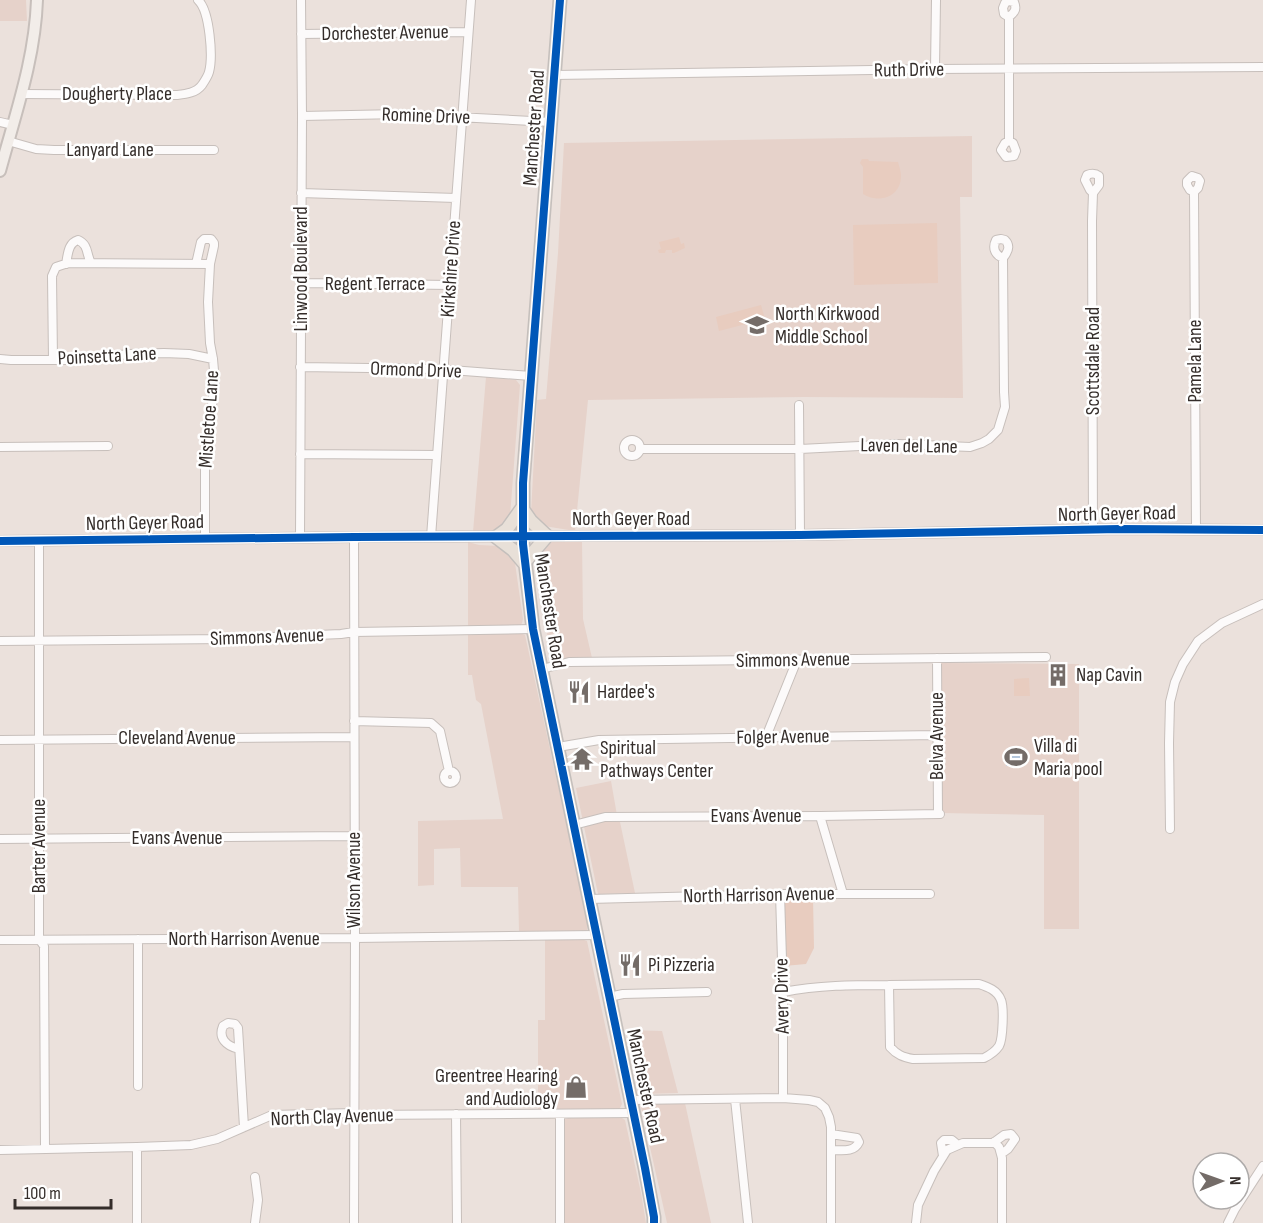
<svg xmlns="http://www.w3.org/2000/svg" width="1263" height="1223" font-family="'Sofia Sans Condensed',sans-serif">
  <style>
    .built { fill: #e6d2ca }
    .green { fill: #e8ccbf }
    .water { fill: #b4c6db }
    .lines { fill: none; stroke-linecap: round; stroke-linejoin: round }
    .minor-casing { stroke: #c7bfbb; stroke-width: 10 }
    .tertiary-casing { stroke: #c7bfbb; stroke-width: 12 }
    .secondary-casing { stroke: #c7bfbb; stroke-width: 14 }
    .primary-casing { stroke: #c4bfbc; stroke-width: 15 }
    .minor { stroke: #fcfafa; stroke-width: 8 }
    .tertiary { stroke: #fcfafa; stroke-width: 9 }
    .secondary { stroke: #f2ede9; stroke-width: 10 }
    .primary { stroke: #e8e0d8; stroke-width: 12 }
    .cycleway-casing { stroke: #fff; stroke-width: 11 }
    .cycleway { stroke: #0057b8; stroke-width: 8 }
    .labels { text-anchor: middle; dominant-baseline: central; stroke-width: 5; stroke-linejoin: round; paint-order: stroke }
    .street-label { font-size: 20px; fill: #342d2a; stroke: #fff }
    .poi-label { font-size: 20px; fill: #342d2a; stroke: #fff; text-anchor: start }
  </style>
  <rect width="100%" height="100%" fill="#ebe1dc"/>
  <path class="built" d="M0,0H26L27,21H0Z
    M972,136V197H960L963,398L804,397L588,400L575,531L544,526L531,513L537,400L546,399L558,253L564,143Z
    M486,377L516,380L520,385L510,517L508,523L492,532H473Z
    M582,540L583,619L592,658L555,662L552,659L542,608L537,558L539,553L547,544L555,541Z
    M468,542L479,545L499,546L514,556L523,619L522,623L520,626L517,627L468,626Z
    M468,633H520L525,635L588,923L587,930L585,932H519L518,887H461L460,848L434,849V885L418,886V821L503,819L481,704L476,700L472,675H468Z
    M940,663L1079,664V929H1044V815L942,813Z
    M611,781L618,821L620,822L635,893L598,894L576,788Z
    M545,940H584L587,941L622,1104L619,1110L538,1111V1020H545Z
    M628,1030L662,1031L678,1093L642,1094Z
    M685,1103L711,1223H667L641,1107L644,1104Z
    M571,1117L622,1118L625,1120L641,1193L646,1223H563V1120Z"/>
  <path class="green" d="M862,159H868L869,161L898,162C899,166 901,171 901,176C901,197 879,204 863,194V167L860,163Z
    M937,223L938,283L854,285L853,225Z
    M679,237L681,244L684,243L685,248L674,253H672V250H666L665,253H659L658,250L661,249L659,242Z
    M761,305L765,319L719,331L716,317Z
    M1029,678L1030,696H1014V679Z
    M782,897H813L814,948L806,964L784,966Z"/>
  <path class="water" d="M1006,749H1025V766H1006Z"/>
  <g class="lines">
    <g class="minor-casing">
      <path id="minor" d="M301,34L468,32
        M935,69L936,0
        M555,75L935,69L1263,67
        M21,94L177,95C186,94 196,93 202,85C204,82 208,76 209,72C213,57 210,11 198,0
        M302,116L400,114L551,122
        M0,122L13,125
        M8,141L36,149L54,150H214
        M1009,141L1005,143L1001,150L1006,157L1014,156L1016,151L1013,143L1009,141V17C1015,12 1017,9 1014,2L1009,1L1005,3L1003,8L1004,14L1009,17
        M1194,192L1190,190L1187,185V181L1192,176L1198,178L1200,181L1198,188L1194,192L1196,529
        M301,193L456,198
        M1093,193L1090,190L1085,180L1087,175C1092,173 1095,173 1099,176V185L1093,193L1092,221L1093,530
        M66,264C68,254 68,243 78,240C89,245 86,254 91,263
        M196,264L201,242L204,239H211L214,243V246L210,264L208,302L210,343L213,359L215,382L205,460V538
        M301,283L450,285
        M0,359L11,360H76L129,354L164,353L189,354L213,359
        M53,360L52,276L56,267L68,263L210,264
        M300,367L438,369L531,376
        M799,405L800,535
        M624 448a8 8 0 1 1 16 0a8 8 0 1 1-16 0Z
        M0,447L108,446
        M641,449H800L899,444L970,447L982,443L989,439L998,430L1005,407L1004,392L1003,258C1008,252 1011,246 1005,240L1001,239L996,240C992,248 995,255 1003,258
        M300,454L437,455
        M300,537L302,116L301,0
        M431,537L471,0
        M39,540V939L44,946L45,1149
        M0,641L228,639L341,634L354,632L533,629
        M937,658L938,814
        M542,669L569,662L1046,657
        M354,721L431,723L440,731L449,771
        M766,737L797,660
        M0,740L354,737
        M558,747L599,740L937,735
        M444 777a6 6 0 1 1 12 0a6 6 0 1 1-12 0Z
        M820,816L843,894
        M574,825L605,817L820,816L940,814
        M1170,829L1169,743L1170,702L1175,682L1183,664L1198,641L1222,623L1263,604
        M0,839L354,836
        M780,894L783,992V1098
        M589,899L780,894H930
        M0,940L355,938L597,935
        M979,984C988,987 997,990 1001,1000C1004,1007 1003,1039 999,1046C995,1052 990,1055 984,1058L913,1059C903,1057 897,1055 890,1047L889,985Z
        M783,992C819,985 852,985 889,985
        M609,997L623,994L707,992
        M239,1049C226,1046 218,1038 223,1026L228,1023L235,1024L238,1028L244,1127
        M138,1086V939
        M735,1099L748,1223
        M631,1100L783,1098L809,1100L818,1102L825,1108L829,1117L831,1127V1223
        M456,1114L457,1223
        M560,1114V1223
        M994,1142L999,1147L1002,1158V1223
        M0,1150L137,1147L191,1145L217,1139L272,1115L354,1113L360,1115L634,1113
        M831,1150C841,1150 854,1153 859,1142L857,1138L831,1134
        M943,1156L941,1143L944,1140H952L958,1145
        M137,1223V1147
        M255,1223L258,1200L255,1177
        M354,1223L355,938L354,537
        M916,1223L918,1205L934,1171L947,1150L963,1143H993L1004,1135L1011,1134L1015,1139L1008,1149L1001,1154
        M1228,1223L1235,1209L1263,1166"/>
    </g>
    <g class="tertiary-casing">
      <path id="tertiary" d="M0,541L354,537L800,535L1120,529L1263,530"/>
    </g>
    <g class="secondary-casing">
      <path id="secondary" d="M0,171C15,115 35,59 37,0"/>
    </g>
    <g class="primary-casing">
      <path id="primary" d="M560,0L523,483V544L533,629L645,1168L654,1217V1223
        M522,508L507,529L496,537L513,550L524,563
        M522,508L531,521L547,536L524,563"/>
    </g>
    <use href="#minor" class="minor"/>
    <use href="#tertiary" class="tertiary"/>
    <use href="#secondary" class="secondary"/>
    <use href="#primary" class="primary"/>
    <g class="cycleway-casing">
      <path id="cycleway" d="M560,0L523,483V544L533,629L645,1168L654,1217V1223
        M0,541L354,537L800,535L1120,529L1263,530"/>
    </g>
    <use href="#cycleway" class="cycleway"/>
  </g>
  <defs>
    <g id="school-bare" transform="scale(1.8)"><path d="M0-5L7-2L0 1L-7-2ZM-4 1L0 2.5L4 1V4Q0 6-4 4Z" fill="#746c68" stroke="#fff" stroke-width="2.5" paint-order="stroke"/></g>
    <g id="building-bare" transform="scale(1.8)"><path d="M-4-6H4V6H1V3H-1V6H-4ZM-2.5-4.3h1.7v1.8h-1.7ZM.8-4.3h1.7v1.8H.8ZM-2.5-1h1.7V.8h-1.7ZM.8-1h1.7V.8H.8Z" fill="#746c68" stroke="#fff" stroke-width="2.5" paint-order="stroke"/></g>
    <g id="restaurant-bare" transform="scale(1.8)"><path d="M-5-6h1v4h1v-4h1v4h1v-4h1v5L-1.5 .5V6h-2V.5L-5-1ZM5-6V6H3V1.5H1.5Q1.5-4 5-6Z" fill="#746c68" stroke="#fff" stroke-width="2.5" paint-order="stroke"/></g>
    <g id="stadium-bare" transform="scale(1.8)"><path d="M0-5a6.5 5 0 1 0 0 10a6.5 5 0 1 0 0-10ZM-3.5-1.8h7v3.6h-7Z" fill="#746c68" stroke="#fff" stroke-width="2.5" paint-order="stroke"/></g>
    <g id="temple-bare" transform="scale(1.8)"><path d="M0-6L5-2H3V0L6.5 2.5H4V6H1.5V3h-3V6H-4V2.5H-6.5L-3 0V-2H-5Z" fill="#746c68" stroke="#fff" stroke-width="2.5" paint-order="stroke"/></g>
    <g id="shop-bare" transform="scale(1.8)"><path d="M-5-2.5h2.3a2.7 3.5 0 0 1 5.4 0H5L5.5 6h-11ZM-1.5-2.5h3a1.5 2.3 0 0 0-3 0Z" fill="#746c68" stroke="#fff" stroke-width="2.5" paint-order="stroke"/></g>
  </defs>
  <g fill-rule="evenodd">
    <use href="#school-bare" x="757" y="325"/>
    <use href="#building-bare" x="1058" y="675"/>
    <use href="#restaurant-bare" x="579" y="692"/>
    <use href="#stadium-bare" x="1016" y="757"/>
    <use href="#temple-bare" x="582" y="759"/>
    <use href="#restaurant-bare" x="630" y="965"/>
    <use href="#shop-bare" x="576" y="1087"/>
  </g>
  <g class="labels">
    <g class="street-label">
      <text transform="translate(385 33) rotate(-1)">Dorchester Avenue</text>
      <text transform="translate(909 70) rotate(-1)">Ruth Drive</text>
      <text x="117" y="94">Dougherty Place</text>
      <text transform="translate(426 116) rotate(2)">Romine Drive</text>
      <text transform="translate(534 128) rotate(-86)">Manchester Road</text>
      <text x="110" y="150">Lanyard Lane</text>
      <text transform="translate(301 269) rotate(-90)">Linwood Boulevard</text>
      <text transform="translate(451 269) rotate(-86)">Kirkshire Drive</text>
      <text x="375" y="284">Regent Terrace</text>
      <text transform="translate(107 356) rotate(-3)">Poinsetta Lane</text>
      <text transform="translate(1093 361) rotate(-90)">Scottsdale Road</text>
      <text transform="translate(1195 361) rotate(-90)">Pamela Lane</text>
      <text transform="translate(416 370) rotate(2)">Ormond Drive</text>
      <text transform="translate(209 419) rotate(-86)">Mistletoe Lane</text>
      <text transform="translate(909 446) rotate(1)">Laven del Lane</text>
      <text transform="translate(1117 514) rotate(-1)">North Geyer Road</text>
      <text x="631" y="519">North Geyer Road</text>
      <text transform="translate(145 523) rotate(-1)">North Geyer Road</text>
      <text transform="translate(550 611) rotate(81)">Manchester Road</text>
      <text transform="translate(267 637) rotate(-2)">Simmons Avenue</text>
      <text transform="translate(793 660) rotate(-1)">Simmons Avenue</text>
      <text transform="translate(937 736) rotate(-90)">Belva Avenue</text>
      <text transform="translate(783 737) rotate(-1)">Folger Avenue</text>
      <text x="177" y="738">Cleveland Avenue</text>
      <text x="756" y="816">Evans Avenue</text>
      <text x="177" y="838">Evans Avenue</text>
      <text transform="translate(39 846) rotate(-90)">Barter Avenue</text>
      <text transform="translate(354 880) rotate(-90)">Wilson Avenue</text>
      <text transform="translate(759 895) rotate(-1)">North Harrison Avenue</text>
      <text x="244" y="939">North Harrison Avenue</text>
      <text transform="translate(782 996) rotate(-91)">Avery Drive</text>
      <text transform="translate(645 1086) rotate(78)">Manchester Road</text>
      <text transform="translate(332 1117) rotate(-2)">North Clay Avenue</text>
    </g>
    <g class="poi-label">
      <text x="775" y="314">North Kirkwood<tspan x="775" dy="23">Middle School</tspan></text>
      <text x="1076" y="675">Nap Cavin</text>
      <text x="597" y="692">Hardee's</text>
      <text x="1034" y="746">Villa di<tspan x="1034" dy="23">Maria pool</tspan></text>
      <text x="600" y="748">Spiritual<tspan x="600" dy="23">Pathways Center</tspan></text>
      <text x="648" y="965">Pi Pizzeria</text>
      <text x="558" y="1076" text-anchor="end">Greentree Hearing<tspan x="558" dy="23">and Audiology</tspan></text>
    </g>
  </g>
  <g transform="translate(1221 1181) rotate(89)"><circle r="28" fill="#ffffff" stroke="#aeabaa" stroke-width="1.5"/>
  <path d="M0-4.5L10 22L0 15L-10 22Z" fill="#746c68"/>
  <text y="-9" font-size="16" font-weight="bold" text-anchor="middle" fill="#342d2a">N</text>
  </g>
  <path d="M15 1199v9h96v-9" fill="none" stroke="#342d2a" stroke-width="3"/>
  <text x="24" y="1199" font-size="18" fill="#342d2a" stroke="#ffffff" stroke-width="4.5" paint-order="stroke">100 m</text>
</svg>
